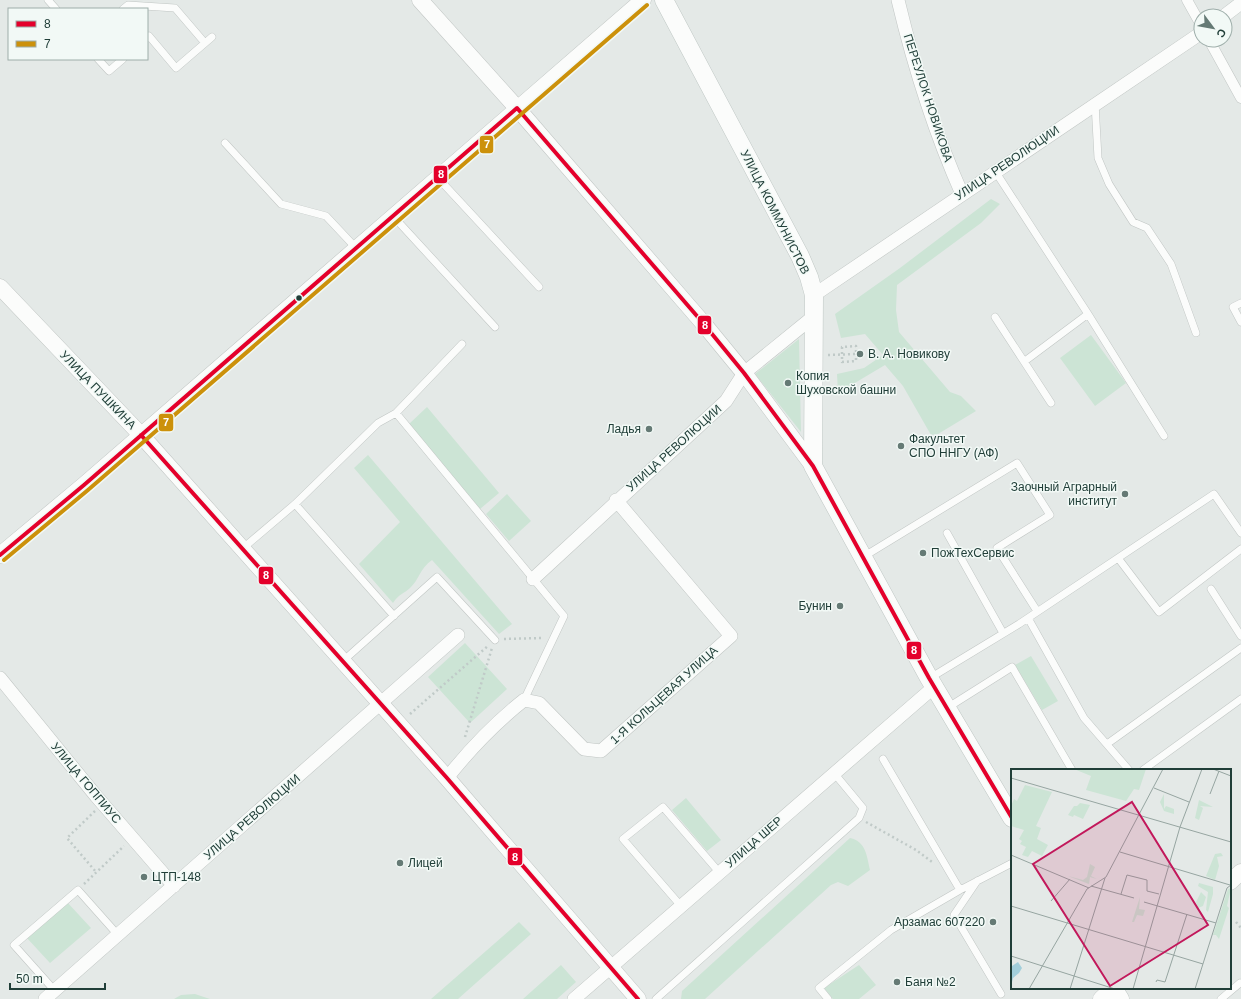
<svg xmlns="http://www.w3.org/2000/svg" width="1241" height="999" font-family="Arial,sans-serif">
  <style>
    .green { fill: #cce4d5 }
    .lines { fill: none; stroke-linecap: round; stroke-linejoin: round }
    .service-casing { stroke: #c1c6c4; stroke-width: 8 }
    .pedestrian-casing { stroke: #c1c6c4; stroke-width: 11 }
    .minor-casing { stroke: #c1c6c4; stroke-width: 14 }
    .tertiary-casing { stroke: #c1c6c4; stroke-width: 17 }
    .secondary-casing { stroke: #bfc7c4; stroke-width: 19 }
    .path { stroke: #c0cac8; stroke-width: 2.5; stroke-dasharray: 2 3; stroke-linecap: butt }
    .service { stroke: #fbfcfb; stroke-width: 7 }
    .pedestrian { stroke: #fbfcfb; stroke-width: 10 }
    .minor { stroke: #fbfcfb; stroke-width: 13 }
    .tertiary { stroke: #fbfcfb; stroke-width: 16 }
    .secondary { stroke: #fbfcfb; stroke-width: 18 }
    .bus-1-casing { stroke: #f2f9f6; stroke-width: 7 }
    .bus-2-casing { stroke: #f2f9f6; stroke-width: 7 }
    .bus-1 { stroke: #e4002b; stroke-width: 4 }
    .bus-2 { stroke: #cc910b; stroke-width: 4 }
    .bus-dot { fill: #203e38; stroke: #f2f9f6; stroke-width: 1.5 }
    .poi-dot { fill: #657a75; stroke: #f2f9f6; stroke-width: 1.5 }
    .labels { text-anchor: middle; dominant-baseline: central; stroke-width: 3; stroke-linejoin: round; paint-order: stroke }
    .street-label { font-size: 12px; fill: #203e38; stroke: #f2f9f6 }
    .poi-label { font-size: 12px; fill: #203e38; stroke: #f2f9f6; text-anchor: start }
    .inset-road { fill: none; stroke: #96a5a1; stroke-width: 1 }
    .view { fill: #c2185b; fill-opacity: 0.15; stroke: #c2185b; stroke-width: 2 }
    .inset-edge { fill: none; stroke: #203e38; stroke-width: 2 }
    .line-badge { stroke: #f2f9f6; stroke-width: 1.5 }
    .badge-label { font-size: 11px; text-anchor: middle; font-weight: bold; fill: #fff }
  </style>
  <rect width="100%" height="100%" fill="#e4e9e7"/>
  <path class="green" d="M991,199L1000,204L981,223L897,285L896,310L899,332L950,392L961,396L976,411L938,434L931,435L903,386L885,365L838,393L837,374L864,368L883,355L865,334L841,338L835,314L900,268Z
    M1091,335L1126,383L1095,406L1060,358Z
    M799,339L801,432L755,374Z
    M427,407L499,493L480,509L409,424Z
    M368,455L512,624L499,634L432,560C420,568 419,580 410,588C402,595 400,593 393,603L359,564L400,522L354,468Z
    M507,494L531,521L509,541L486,514Z
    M465,643L507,689L470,723L428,677Z
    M1031,656L1058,701L1042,710L1015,665Z
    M686,798L721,840L707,851L672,810Z
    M850,838C866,841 867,857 870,870L848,886L838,882L831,885L705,999H681L682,991Z
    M67,902L91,928L50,963L26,937Z
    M519,922L531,934L458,999H431Z
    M561,965L576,982L557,999H523Z
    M859,965L876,985L859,999H833L824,988Z
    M195,994L210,999H174L181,995Z"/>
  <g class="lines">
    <g class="service-casing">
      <path id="service" d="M48,0L56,9
        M123,9L128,5L175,8L205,43
        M147,38L149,36L176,68L212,37
        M98,59L109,71L123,59
        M1095,103L1098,158L1109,184L1133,222L1147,228L1171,264L1196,333
        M225,143L281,204L326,216L356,248
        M995,171L1088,314L1164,436
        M438,178L539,287
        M393,216L495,327
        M1241,303L1233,307L1241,322
        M995,317L1051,403
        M1025,361L1088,314
        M396,413L462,344
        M295,504L394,616
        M947,533L1003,633
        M242,549L295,504L378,423L396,413L564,616L524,700
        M863,557L1017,463L1050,515L997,548L1037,611
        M1118,558L1159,612L1241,549
        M1211,589L1241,636
        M1028,618L1084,718L1129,770
        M343,661L437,577L495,640
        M930,678L1019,624L1214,494L1241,533
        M947,708L1012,667L1072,770
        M1107,744L1241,648
        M883,759L960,890
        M1143,770L1241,699
        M977,881L954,915L1001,994
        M681,906L623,839L663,807L719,872
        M55,991L14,945L78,890L118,935
        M656,999L859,818L863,808L834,773
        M828,999L819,988L891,930L960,890L1012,863
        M1221,999L1240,983"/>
    </g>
    <g class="pedestrian-casing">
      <path id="pedestrian" d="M1187,0L1201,25
        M1209,40L1241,98"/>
    </g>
    <g class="minor-casing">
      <path id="minor" d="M898,0C914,67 934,131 962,194
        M1224,16L1241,3
        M814,295L1201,33
        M533,579L726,401L744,373L813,317
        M0,678L96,796L174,886
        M447,778C470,749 495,723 524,700L539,703L584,749L601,751L731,636L616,500
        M45,999L458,635
        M574,999L934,687"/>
    </g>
    <g class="tertiary-casing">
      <path id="tertiary" d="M420,0L517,108L703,323L744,373L813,466
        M0,287L141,435L447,778L638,999
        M0,555L84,485L643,0
        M1230,882L1241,872
        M1101,999L1113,988"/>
    </g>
    <g class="secondary-casing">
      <path id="secondary" d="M664,0L800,256L809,277L814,295L813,466L929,678L1012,818
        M1113,988L1120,999"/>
    </g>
    <path class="path" d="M828,355L856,354V346L842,347V362L856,361V354
      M504,639L543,638
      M410,714L489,645
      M465,737L492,648
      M95,811L67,838L96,872
      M866,822L916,850L932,862
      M84,884L124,846
      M1236,922L1241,928"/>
    <use href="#service" class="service"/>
    <use href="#pedestrian" class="pedestrian"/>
    <use href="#minor" class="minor"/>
    <use href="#tertiary" class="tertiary"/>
    <use href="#secondary" class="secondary"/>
    <g class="bus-1-casing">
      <path id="bus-1" d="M141,435L447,778L638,999
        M0,555L84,485L517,108L703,323L744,373L813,466L929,678L1012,818"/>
    </g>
    <g class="bus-2-casing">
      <path id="bus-2" d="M4,560L88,490L647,5"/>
    </g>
    <use href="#bus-1" class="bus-1"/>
    <use href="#bus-2" class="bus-2"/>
  </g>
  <circle class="bus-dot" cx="299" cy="298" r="3.5"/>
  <g class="poi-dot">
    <circle cx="860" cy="354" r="4"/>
    <circle cx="788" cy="383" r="4"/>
    <circle cx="649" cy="429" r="4"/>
    <circle cx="901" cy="446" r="4"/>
    <circle cx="1125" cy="494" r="4"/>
    <circle cx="923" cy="553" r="4"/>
    <circle cx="840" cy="606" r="4"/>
    <circle cx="400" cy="863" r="4"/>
    <circle cx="144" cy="877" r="4"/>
    <circle cx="993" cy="922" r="4"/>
    <circle cx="897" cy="982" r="4"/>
  </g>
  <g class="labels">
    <g class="street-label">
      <text transform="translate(928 98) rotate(72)">ПЕРЕУЛОК НОВИКОВА</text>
      <text transform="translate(1007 163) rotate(-34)">УЛИЦА РЕВОЛЮЦИИ</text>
      <text transform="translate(775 212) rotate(63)">УЛИЦА КОММУНИСТОВ</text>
      <text transform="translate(98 390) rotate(46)">УЛИЦА ПУШКИНА</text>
      <text transform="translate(674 448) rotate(-42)">УЛИЦА РЕВОЛЮЦИИ</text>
      <text transform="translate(664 695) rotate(-42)">1-Я КОЛЬЦЕВАЯ УЛИЦА</text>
      <text transform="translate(86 783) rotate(50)">УЛИЦА ГОППИУС</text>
      <text transform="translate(252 817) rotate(-41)">УЛИЦА РЕВОЛЮЦИИ</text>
      <text transform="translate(754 842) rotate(-41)">УЛИЦА ШЕР</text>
    </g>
    <g class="poi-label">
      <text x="868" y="354">В. А. Новикову</text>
      <text x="796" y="376">Копия<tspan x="796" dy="14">Шуховской башни</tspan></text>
      <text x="641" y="429" text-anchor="end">Ладья</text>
      <text x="909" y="439">Факультет<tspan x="909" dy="14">СПО ННГУ (АФ)</tspan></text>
      <text x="1117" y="487" text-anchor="end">Заочный Аграрный<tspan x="1117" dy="14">институт</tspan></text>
      <text x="931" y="553">ПожТехСервис</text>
      <text x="832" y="606" text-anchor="end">Бунин</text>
      <text x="408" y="863">Лицей</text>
      <text x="152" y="877">ЦТП-148</text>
      <text x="985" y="922" text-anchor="end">Арзамас 607220</text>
      <text x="905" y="982">Баня №2</text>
    </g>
  </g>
  <g transform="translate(1011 769)">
    <rect width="220" height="220" fill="#e4e9e7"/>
    <path d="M63,0H135L128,21L123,20L115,32L75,21L80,7ZM14,16L41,23L25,57L30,59L26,70L37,76L31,87L21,82L17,88L11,86L15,78L9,75L11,72L8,70L13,61L0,57V37L3,30L6,32ZM153,25V40L155,37L163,40V45L153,42L149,33ZM188,31L202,38L189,37L192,39L188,51L184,49ZM69,34L79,36L72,50L63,46L62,48L57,46L63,37H66ZM210,84L212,87L206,88L208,97L204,111L195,107L204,85ZM79,95L84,98L80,107L86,110L79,108L78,115L57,107L72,111L76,108ZM188,114L202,118V125L197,143L195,141L197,123L187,117ZM220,119L216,137L218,139L208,170L205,166H202L217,120ZM190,123L195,128L192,137L187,139L185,133ZM129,128L128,140L134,141L132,147L126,146L123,153H121Z" fill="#cce4d5"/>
    <path d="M7,193L11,199L8,204L2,209L0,217L1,197Z" fill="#a2ceda"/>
    <path class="inset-road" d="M202,0L220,7M0,9L220,73M143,19L178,33M199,25L208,2M109,83L219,116M0,86L78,119M80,117L123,129M110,125L116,106L136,111V122L148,125M40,132L59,110M133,133L205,154M0,137L192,195M0,187L104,220M145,213L146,211L154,213L176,145M18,220L76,120L95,108L152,0M59,220L94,109M122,220L169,58L191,0M184,220L216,119L220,116"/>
    <path class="view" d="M121,33L197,156L99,217L22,95Z"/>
    <rect width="220" height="220" class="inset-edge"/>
  </g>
  <g class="line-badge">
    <rect x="479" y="135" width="15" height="19" rx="4" fill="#cc910b"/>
    <rect x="433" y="165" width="15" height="19" rx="4" fill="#e4002b"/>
    <rect x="697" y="315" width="15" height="20" rx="4" fill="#e4002b"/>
    <rect x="158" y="413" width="16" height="19" rx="4" fill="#cc910b"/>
    <rect x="258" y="566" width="16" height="19" rx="4" fill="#e4002b"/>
    <rect x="906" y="641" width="16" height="19" rx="4" fill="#e4002b"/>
    <rect x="507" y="847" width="16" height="19" rx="4" fill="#e4002b"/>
  </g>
  <g class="badge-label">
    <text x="487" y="148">7</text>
    <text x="441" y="178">8</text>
    <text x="705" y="329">8</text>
    <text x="166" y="426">7</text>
    <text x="266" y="579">8</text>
    <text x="914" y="654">8</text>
    <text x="515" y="861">8</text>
  </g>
  <rect x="8" y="8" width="140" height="52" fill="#f2f9f6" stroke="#9eaeaa"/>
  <rect x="16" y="21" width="20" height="6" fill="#e4002b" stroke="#9eaeaa"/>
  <text x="44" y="28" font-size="12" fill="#203e38">8</text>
  <rect x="16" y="41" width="20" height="6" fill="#cc910b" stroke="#9eaeaa"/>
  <text x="44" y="48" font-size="12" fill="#203e38">7</text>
  <g transform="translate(1213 28) rotate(122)"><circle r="19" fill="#f2f9f6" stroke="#9eaeaa"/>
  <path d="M0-3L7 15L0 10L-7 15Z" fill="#657a75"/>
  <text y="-6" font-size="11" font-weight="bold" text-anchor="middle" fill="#203e38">С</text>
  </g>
  <path d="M10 983v6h95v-6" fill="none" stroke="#203e38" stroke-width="2"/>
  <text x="16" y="983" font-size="12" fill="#203e38" stroke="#f2f9f6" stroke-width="3" paint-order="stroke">50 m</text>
</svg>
